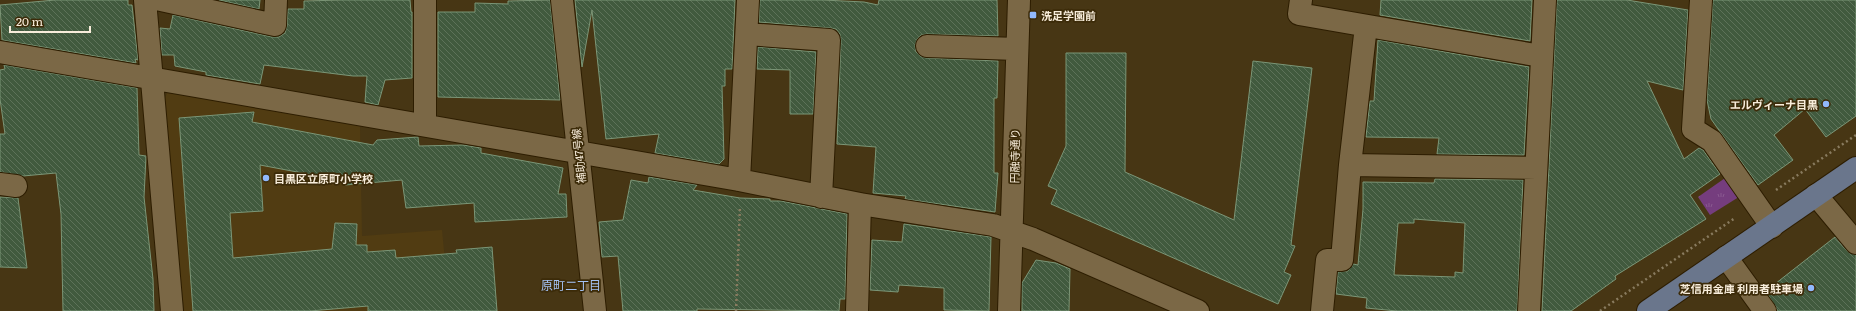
<svg xmlns="http://www.w3.org/2000/svg" width="1856" height="311" font-family="Literata,'Noto Sans JP',serif">
  <style>
    .built { fill: #513c12 }
    .grass { fill: url(#grass-tufts) }
    .building { fill: url(#building-back-hatch); stroke: #7b9677; fill-rule: evenodd }
    .lines { fill: none; stroke-linecap: round; stroke-linejoin: round }
    .minor-casing { stroke: #2d1d00; stroke-width: 24 }
    .major-casing { stroke: #2d1d00; stroke-width: 24 }
    .path { stroke: #897b5f; stroke-width: 2.5; stroke-dasharray: 2 3; stroke-linecap: butt }
    .minor { stroke: #7b6846; stroke-width: 22 }
    .major { stroke: #6a768c; stroke-width: 22 }
    .poi-dot { fill: #91b8fd; stroke: #3c2b09; stroke-width: 1.5 }
    .labels { text-anchor: middle; dominant-baseline: central; stroke-width: 3.5; stroke-linejoin: round; paint-order: stroke }
    .poi-label { font-size: 11px; font-weight: bold; fill: #f8eddb; stroke: #3c2b09; text-anchor: start }
    .street-label { font-size: 11px; fill: #f8eddb; stroke: #3c2b09 }
    .neighbourhood-label { font-size: 12px; fill: #a4c2f5; stroke: #3c2b09 }
  </style>
  <defs>
    <pattern id="grass-tufts" width="24" height="20" patternUnits="userSpaceOnUse"><rect width="24" height="20" fill="#753d7e"/><path d="M3 7l-1-3M5 7V3M7 7l1-3M15 17l-1-3M17 17v-4M19 17l1-3" fill="none" stroke="#895990"/></pattern>
    <pattern id="building-back-hatch" width="6" height="6" patternUnits="userSpaceOnUse"><rect width="6" height="6" fill="#415a3e"/><path d="M-1 5l2 2M0 0l6 6M5-1l2 2" fill="none" stroke="#5d7259"/></pattern>
  </defs>
  <rect width="100%" height="100%" fill="#473614"/>
  <path class="built" d="M168,92L360,126L362,236L442,230L450,311H184L164,99Z"/>
  <path class="grass" d="M1728,176L1742,195L1710,215L1698,197Z"/>
  <path class="building" d="M55,0H128V5H132L138,60L135,59L136,63L2,40L0,5Z
    M219,0H260L259,9Z
    M342,0H410L411,12H412V78L385,80L378,105L365,102L367,76H353L264,65L260,84L206,75V72L175,66L174,55H162L160,28L170,29L173,15L272,37H279L285,33L287,26L288,9H304V1Z
    M550,0L560,100L438,97V12H475V3L508,4V1Z
    M575,0H735L732,69H725V86H722L724,159L719,164L655,153L659,134L606,139L592,10L582,67Z
    M760,0H823L864,2L878,5L879,0H997L998,36L927,34L921,35L917,39L915,46L916,52L920,56L926,58L998,61L997,98H994V173H998L995,212L905,199L906,196L873,193L876,147L837,144L841,41L840,34L836,29L830,28L759,22Z
    M1381,0H1532L1530,41L1380,15Z
    M1557,0H1627L1688,10L1683,90L1647,81L1684,159L1699,148L1703,150L1720,174L1690,195L1706,219L1615,276L1616,279L1571,311H1542Z
    M1713,0H1856V116L1826,137L1805,109L1774,135L1793,160L1758,185L1711,119L1707,100Z
    M1378,40L1529,67L1524,155L1437,154L1439,138L1366,137L1370,101H1374Z
    M758,47L816,52L813,114H790V70L757,69Z
    M1066,53H1126L1125,172L1234,220L1253,61L1312,68L1291,245L1295,246L1284,272L1291,275L1278,304L1051,204L1057,190L1048,186L1066,146Z
    M4,65L137,88L139,155L146,156L144,197L153,279L154,311H63L61,214L56,173L23,176L0,172V134H5L0,99V70L5,69Z
    M254,112L252,122L373,145L377,140L418,137L419,146L463,145L481,148V153L563,168L558,194H566L567,217L475,222L474,203L406,208L402,180L345,185V181L260,165L263,211L230,213L233,258L332,249L335,223L357,224L356,245H367V252L395,250L396,258L457,253L456,250L492,247L497,311H368V306L310,311H193L179,118Z
    M649,177L697,185L693,190L740,198L770,199V201H781L847,214L845,299H840L839,311L697,309V311H623L618,256L602,257L599,222L623,220L631,180L648,183Z
    M1435,179L1523,180L1517,311H1397L1366,308L1367,298L1336,294L1338,272L1348,271L1353,264L1358,265L1363,209V182L1434,183ZM1414,219L1465,223L1463,273L1455,272V277L1394,275L1398,223H1414Z
    M0,197L18,198L27,268L0,267Z
    M904,224L991,237L989,311L944,310V288L899,285L898,292L870,290L872,240L902,242Z
    M1835,237L1847,251L1856,255V311H1778L1766,291Z
    M1036,260L1056,263L1070,269L1069,311H1022V283Z"/>
  <g class="lines">
    <g class="minor-casing">
      <path id="minor" d="M145,0L172,311
        M161,0L275,25L276,0
        M562,0L595,311
        M1301,0L1299,14L1541,56
        M1701,0L1693,129L1712,141L1772,227
        M747,34L829,40L821,197
        M927,46L1017,49
        M0,52L739,180L860,204L993,225L1033,239L1198,311
        M425,125V0
        M1350,165L1366,26
        M739,180L748,0
        M0,184L16,186
        M1816,195L1856,243
        M1726,257L1765,311
        M857,311L860,204
        M1009,311L1019,0
        M1322,311L1327,260H1342L1350,165L1536,168
        M1529,311L1545,0"/>
    </g>
    <g class="major-casing">
      <path id="major" d="M1648,311L1856,168"/>
    </g>
    <path class="path" d="M1776,190L1856,135
      M736,311L740,206
      M1600,311L1735,218"/>
    <use href="#minor" class="minor"/>
    <use href="#major" class="major"/>
  </g>
  <g class="poi-dot">
    <rect x="1029" y="11" width="8" height="8" rx="2"/>
    <circle cx="1826" cy="104" r="4"/>
    <circle cx="266" cy="178" r="4"/>
    <circle cx="1811" cy="288" r="4"/>
  </g>
  <g class="labels">
    <g class="poi-label">
      <text x="1041" y="15">洗足学園前</text>
      <text x="1818" y="104" text-anchor="end">エルヴィーナ目黒</text>
      <text x="274" y="178">目黒区立原町小学校</text>
      <text x="1803" y="288" text-anchor="end">芝信用金庫 利用者駐車場</text>
    </g>
    <g class="street-label">
      <text transform="translate(578 156) rotate(-96)">補助47号線</text>
      <text transform="translate(1014 156) rotate(-89)">円融寺通り</text>
    </g>
    <g class="neighbourhood-label">
      <text x="571" y="285">原町二丁目</text>
    </g>
  </g>
  <path d="M10 26v6h80v-6" fill="none" stroke="#f8eddb" stroke-width="2"/>
  <text x="16" y="26" font-size="12" fill="#f8eddb" stroke="#3c2b09" stroke-width="3" paint-order="stroke">20 m</text>
</svg>
